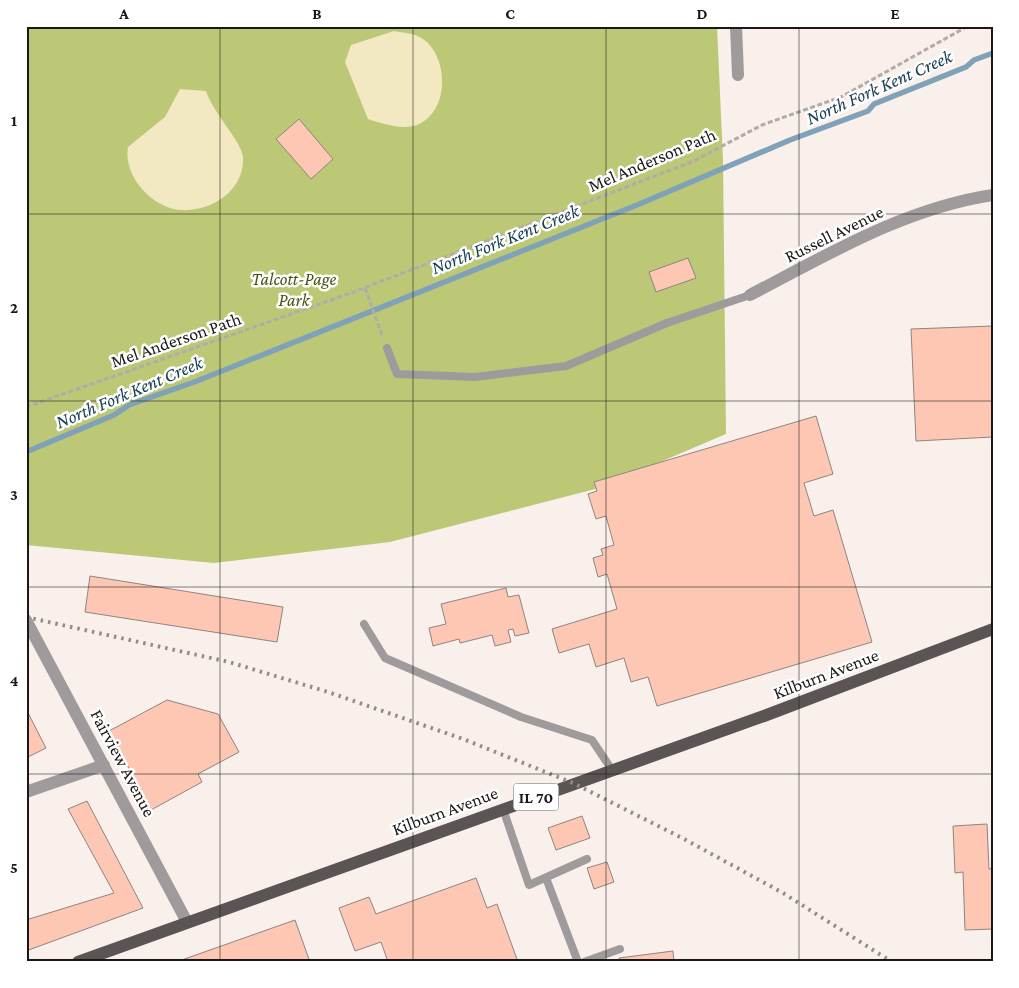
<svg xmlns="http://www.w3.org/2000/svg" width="1019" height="988" font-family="'Crimson Pro',serif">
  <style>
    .green { fill: #bcc876 }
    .sand { fill: #f2e9c3 }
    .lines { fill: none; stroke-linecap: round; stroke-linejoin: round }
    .stream { stroke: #80a2b8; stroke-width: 5.5 }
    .building { fill: #fdc7b3; stroke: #8d8582 }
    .path { stroke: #b2aba8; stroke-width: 3; stroke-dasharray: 5 2.5; stroke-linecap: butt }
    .service { stroke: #9f9a9b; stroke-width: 8 }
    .minor { stroke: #9f9a9b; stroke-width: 12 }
    .primary { stroke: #5b5454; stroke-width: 12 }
    .rail { stroke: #928c89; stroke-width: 4; stroke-dasharray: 2.5 5; stroke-linecap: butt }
    .grid { fill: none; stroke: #1a1716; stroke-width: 1; stroke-opacity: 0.55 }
    .labels { text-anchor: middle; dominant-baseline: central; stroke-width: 5; stroke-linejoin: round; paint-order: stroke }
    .shield { fill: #fff; stroke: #5f5d5c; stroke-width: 1 }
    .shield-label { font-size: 16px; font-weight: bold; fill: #1a1716 }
    .street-label { font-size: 18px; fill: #1a1716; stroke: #fff }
    .park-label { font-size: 18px; font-style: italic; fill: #4b5211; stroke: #fff }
    .water-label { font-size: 19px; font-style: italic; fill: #1a4055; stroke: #fff }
    .neatline { fill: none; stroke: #1a1716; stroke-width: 2 }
    .grid-label { font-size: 16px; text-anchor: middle; font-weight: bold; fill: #1a1716 }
  </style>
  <rect width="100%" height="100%" fill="#f9f0ec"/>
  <path class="green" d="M26,26H717L723,160L726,434L599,488L390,542L214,563L26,545Z"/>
  <path class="sand" d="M394,31C404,33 414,33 423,39C449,57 450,112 417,125C402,130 383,124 368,119L345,62L351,45Z
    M180,89L206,91C213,113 242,142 243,157C245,190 212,212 181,210C152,208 123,176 128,147L165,117Z"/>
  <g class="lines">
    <path class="stream" d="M26,452L114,415L129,405L197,381L637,205L790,140L868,111L874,104L966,67L974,60L993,53"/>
  </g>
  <path class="building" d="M779,26H821L779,28Z
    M299,119L333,159L311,179L276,139Z
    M688,258L696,278L656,292L649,272Z
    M993,326V437L916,441L911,329Z
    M816,416L833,474L804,483L814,516L833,510L872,642L657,706L648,677L631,682L624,658L596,667L589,644L559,653L552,629L617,609L607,574L598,577L593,558L603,555L601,549L614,545L606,516L596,519L588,494L597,491L594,482Z
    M90,576L283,607L277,642L85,612Z
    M506,588L508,597L519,595L529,633L515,636L513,629L508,630L511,642L495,646L492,635L460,643L459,639L433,646L429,628L446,624L441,604Z
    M167,700L218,714L239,752L198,774L202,782L151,810L109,731Z
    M26,709L46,748L26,758Z
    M87,801L143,908L26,951V920L114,893L68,809Z
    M582,816L590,838L556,850L548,828Z
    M987,824L989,869L993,868V929L965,930L963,872L955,873L953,826Z
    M607,862L614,882L594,889L587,868Z
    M476,878L487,908L497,904L518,962H388L381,942L355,951L339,908L369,897L376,914Z
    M295,920L310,962H176Z
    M673,951L674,962H620L619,958Z"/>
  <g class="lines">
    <path class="path" d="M365,288L383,338
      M26,407L351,293L694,161L762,125L841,97L968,26"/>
    <path class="service" d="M387,348L397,374L475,377L566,366L667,323L750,295
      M364,624L385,658L521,717L592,740L612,770
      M503,809L529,885L587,859
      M546,878L578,962
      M584,962L620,949"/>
    <path class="minor" d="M736,26L738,75
      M750,295C827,255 905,208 993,195
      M26,620L187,922
      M26,792L104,765"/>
    <path class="primary" d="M78,962L764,716L993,629"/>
    <path class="rail" d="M26,617L229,662L328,692L463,739L573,783L686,840L783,893L892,962"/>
  </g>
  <path class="grid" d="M220,26V962M413,26V962M606,26V962M799,26V962M26,214H993M26,401H993M26,587H993M26,774H993"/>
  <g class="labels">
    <rect class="shield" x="513.5" y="783.5" width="45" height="27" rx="4"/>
    <g class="shield-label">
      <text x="536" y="797">IL 70</text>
    </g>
    <g class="street-label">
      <text transform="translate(652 160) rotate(-23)">Mel Anderson Path</text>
      <text transform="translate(834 234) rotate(-26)">Russell Avenue</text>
      <text transform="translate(176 340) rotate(-19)">Mel Anderson Path</text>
      <text transform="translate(826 674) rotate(-21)">Kilburn Avenue</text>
      <text transform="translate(123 763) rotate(62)">Fairview Avenue</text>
      <text transform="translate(445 811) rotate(-20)">Kilburn Avenue</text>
    </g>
    <g class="park-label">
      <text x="294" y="279">Talcott-Page<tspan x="294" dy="21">Park</tspan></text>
    </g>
    <g class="water-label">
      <text transform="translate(879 87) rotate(-24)">North Fork Kent Creek</text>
      <text transform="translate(505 239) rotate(-22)">North Fork Kent Creek</text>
      <text transform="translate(129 392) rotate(-23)">North Fork Kent Creek</text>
    </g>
  </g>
  <rect width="1019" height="988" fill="none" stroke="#ffffff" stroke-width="55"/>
  <rect x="28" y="28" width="964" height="932" class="neatline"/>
  <g class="grid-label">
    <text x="124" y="19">A</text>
    <text x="317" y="19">B</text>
    <text x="510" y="19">C</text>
    <text x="702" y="19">D</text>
    <text x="895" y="19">E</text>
    <text x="14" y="126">1</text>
    <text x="14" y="313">2</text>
    <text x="14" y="500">3</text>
    <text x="14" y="686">4</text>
    <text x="14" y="873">5</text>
  </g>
</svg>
